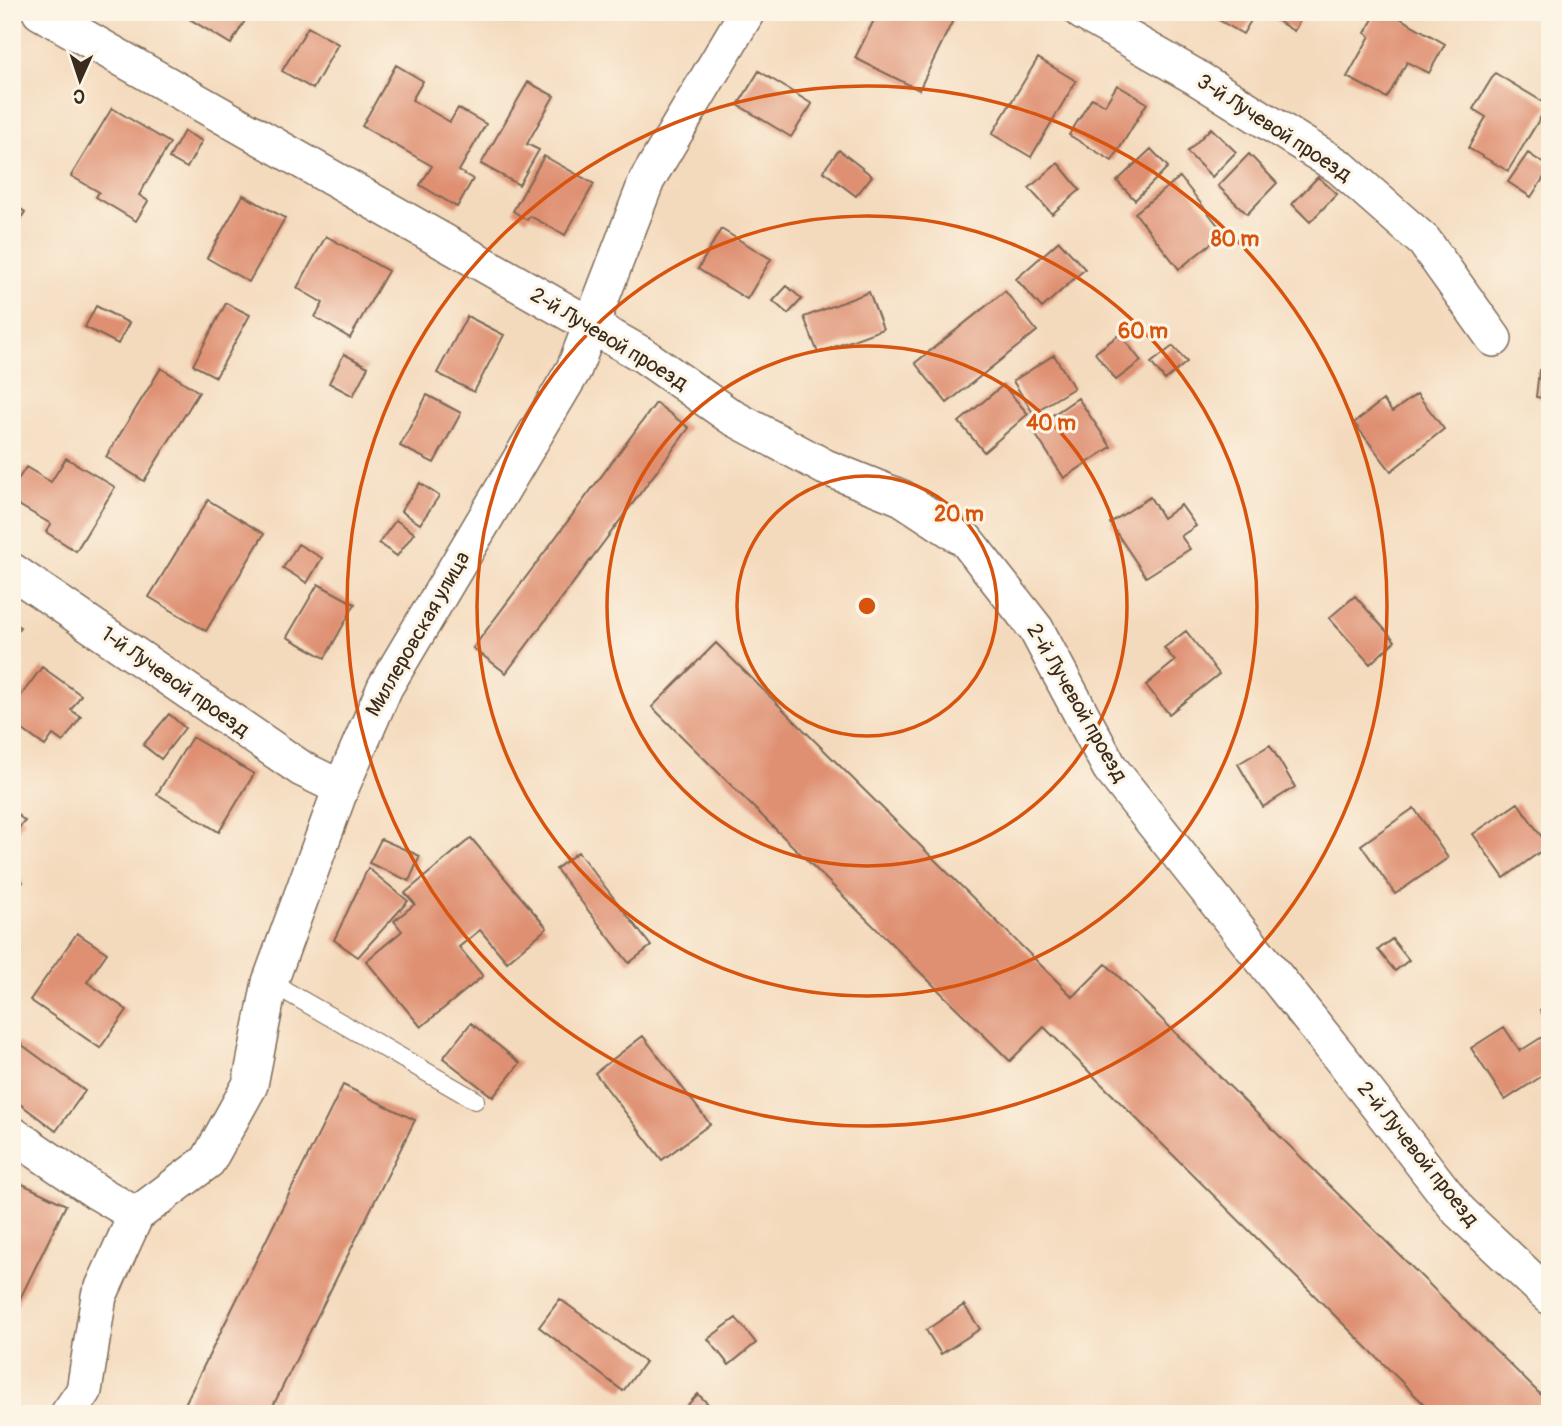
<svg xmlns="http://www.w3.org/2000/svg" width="1562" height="1426" font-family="Pangolin,sans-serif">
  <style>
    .building { fill: #df9072 }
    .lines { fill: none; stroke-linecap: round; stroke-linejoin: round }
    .lane-casing { stroke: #7c6856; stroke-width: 20 }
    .street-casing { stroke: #7c6856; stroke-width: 38 }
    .lane { stroke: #fff; stroke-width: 18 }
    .street { stroke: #fff; stroke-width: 35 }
    .ring { fill: none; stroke: #d7540e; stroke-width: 3.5 }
    .labels { text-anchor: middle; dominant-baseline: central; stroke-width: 6; stroke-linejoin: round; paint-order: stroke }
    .street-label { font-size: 21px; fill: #3b2a1e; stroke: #fcf5e5 }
    .centre { fill: #d7540e; stroke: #fcf5e5; stroke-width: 3.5 }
    .ring-label { font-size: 21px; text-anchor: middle; font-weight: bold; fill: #d7540e; stroke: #fcf5e5; stroke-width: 6; stroke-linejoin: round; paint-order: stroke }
  </style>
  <rect width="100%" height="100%" fill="#fcf5e5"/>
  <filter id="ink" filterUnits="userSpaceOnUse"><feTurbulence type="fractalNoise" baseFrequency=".0143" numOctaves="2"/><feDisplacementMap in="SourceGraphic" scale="14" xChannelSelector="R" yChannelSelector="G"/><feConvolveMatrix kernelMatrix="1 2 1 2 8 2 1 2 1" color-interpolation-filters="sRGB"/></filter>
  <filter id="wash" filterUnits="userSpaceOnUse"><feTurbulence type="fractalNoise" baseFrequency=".00686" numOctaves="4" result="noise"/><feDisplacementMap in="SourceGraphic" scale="28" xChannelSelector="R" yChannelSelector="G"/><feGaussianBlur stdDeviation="1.57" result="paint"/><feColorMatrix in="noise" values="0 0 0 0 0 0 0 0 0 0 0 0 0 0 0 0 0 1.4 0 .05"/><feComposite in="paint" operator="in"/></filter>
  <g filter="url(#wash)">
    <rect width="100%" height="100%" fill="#f4dabd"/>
    <g id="blocks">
      <path class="building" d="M178,12H250L231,44Z
        M878,12H957L919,90L855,58Z
        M1205,12H1256L1243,34Z
        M1263,12H1305L1294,31Z
        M1377,12H1389L1445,44L1429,73L1407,62L1387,98L1347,77L1370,36L1365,33Z
        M308,27L338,44L313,89L282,71Z
        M1038,58L1076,81L1031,157L992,134Z
        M396,65L423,81L412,100L450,122L458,108L486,124L459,171L473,179L457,207L420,185L432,166L362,126Z
        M759,71L812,104L791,137L738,105Z
        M1495,73L1548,105L1508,171L1468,148L1486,117L1473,109Z
        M528,82L554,96L527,144L539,150L519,185L481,164Z
        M1117,85L1147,103L1112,161L1069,135L1092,98L1105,105Z
        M112,108L170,143L139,195L148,201L136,221L96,197L99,192L71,176Z
        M1211,128L1236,152L1212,177L1187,152Z
        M184,131L202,141L187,168L169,158Z
        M1151,149L1168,167L1135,200L1117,181Z
        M839,150L872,176L856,196L823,171Z
        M1528,153L1550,168L1531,197L1508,182Z
        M1249,154L1277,183L1247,214L1218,186Z
        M544,156L594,184L565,235L530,216L527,220L513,211Z
        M1058,163L1080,190L1052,214L1029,188Z
        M1180,177L1224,233L1179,269L1135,213Z
        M1318,177L1337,194L1310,222L1292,204Z
        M243,195L285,218L249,282L207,258Z
        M12,203L25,212L12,231Z
        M721,229L771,259L747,299L698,269Z
        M326,236L388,271L350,338L315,317L323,303L297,288Z
        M1059,241L1085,269L1042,308L1016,279Z
        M787,286L802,299L788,314L773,301Z
        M1005,291L1037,331L947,403L915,363Z
        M869,292L883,329L818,353L804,317Z
        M226,303L250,315L216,377L193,365Z
        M96,306L129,323L118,344L85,327Z
        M467,316L504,335L474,392L437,373Z
        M1120,334L1141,361L1116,380L1095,353Z
        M1173,346L1187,362L1165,380L1151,363Z
        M344,354L368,367L353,396L329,383Z
        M1054,355L1074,388L1033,413L1013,381Z
        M161,368L199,392L144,481L106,457Z
        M1539,370L1550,371V399L1536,397Z
        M1003,385L1028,414L984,452L959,422Z
        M1417,394L1444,429L1391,471L1354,423L1383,400L1392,412Z
        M427,395L461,413L434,463L400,446Z
        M1078,398L1111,447L1064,478L1032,429Z
        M656,403L689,428L506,673L473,648Z
        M66,458L115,487L76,551L46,532L51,524L12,501V489L26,467L51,482Z
        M420,483L439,496L420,524L401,511Z
        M1150,497L1163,518L1181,505L1196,526L1181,536L1190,549L1146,577L1110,523Z
        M208,500L264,534L206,631L149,597Z
        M396,520L414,533L397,556L379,543Z
        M298,544L322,558L307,583L283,568Z
        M318,584L355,604L325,658L287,637Z
        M1355,596L1395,641L1370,664L1329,618Z
        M12,622L20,627L12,640Z
        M1186,631L1219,674L1169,714L1146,685L1175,661L1164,648Z
        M716,643L1073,997L1106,964L1550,1404V1414H1434L1044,1027L1010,1061L652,707Z
        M42,667L81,695L71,710L81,717L63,742L53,735L45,746L12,722V708Z
        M169,714L185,728L161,759L143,745Z
        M192,737L254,774L219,832L157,794Z
        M1270,745L1295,787L1263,807L1238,764Z
        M1518,803L1548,846L1504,878L1473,834Z
        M1414,808L1448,858L1395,894L1361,845Z
        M12,810L25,821L12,836Z
        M471,838L547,928L507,962L480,930L459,947L483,976L421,1027L366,961L402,931L394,921L415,904L405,893Z
        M381,839L420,856L409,881L369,863Z
        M578,852L651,946L629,963L556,869Z
        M368,868L408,901L358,957L334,940Z
        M12,873L23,882L12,895Z
        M77,933L107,953L87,982L127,1010L100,1048L30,1000Z
        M1392,939L1409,960L1395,971L1378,950Z
        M1550,1003V1025L1540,1010Z
        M471,1023L520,1063L493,1097L443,1058Z
        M1504,1027L1520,1051L1550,1032V1071L1505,1100L1471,1048Z
        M643,1036L710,1124L662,1160L595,1073Z
        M18,1042L85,1091L56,1131L12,1098V1050Z
        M343,1085L415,1120L269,1414H180Z
        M12,1155L24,1161L14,1180L66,1205L12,1315Z
        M560,1299L645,1362L623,1391L539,1327Z
        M964,1305L980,1329L941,1354L926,1330Z
        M736,1318L756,1343L729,1365L708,1339Z
        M698,1394L718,1414H679Z"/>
    </g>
  </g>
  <g filter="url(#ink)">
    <use href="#blocks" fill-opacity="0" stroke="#7c6856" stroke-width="2"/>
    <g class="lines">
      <g class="lane-casing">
        <path id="lane" d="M270,982L475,1100"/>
      </g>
      <g class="street-casing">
        <path id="street" d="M40,12L643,355L730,416L825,467L902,498L966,540L1036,629L1110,768L1343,1061L1459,1211L1550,1297
          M1082,12L1194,76L1340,167L1424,241L1494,339
          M12,571L302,769L341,788
          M12,1134L97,1192L136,1215
          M68,1414L84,1391L99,1296L136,1215L208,1161L250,1085L270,982L341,788L385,687L574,369L647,180L747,12"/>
      </g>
      <use href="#lane" class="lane"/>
      <use href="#street" class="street"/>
    </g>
  </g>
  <g class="ring">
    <circle cx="867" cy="606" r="130"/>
    <circle cx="867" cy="606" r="260"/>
    <circle cx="867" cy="606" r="390"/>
    <circle cx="867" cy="606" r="520"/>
  </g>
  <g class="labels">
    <g class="street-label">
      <text transform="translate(1274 128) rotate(33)">3-й Лучевой проезд</text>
      <text transform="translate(609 339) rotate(31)">2-й Лучевой проезд</text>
      <text transform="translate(418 634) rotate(-60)">Миллеровская улица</text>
      <text transform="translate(175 682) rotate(35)">1-й Лучевой проезд</text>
      <text transform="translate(1077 703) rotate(60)">2-й Лучевой проезд</text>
      <text transform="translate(1418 1154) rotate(51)">2-й Лучевой проезд</text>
    </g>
  </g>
  <circle cx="867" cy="606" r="10" class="centre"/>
  <g class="ring-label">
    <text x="1235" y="246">80 m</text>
    <text x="1143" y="338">60 m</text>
    <text x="1051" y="430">40 m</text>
    <text x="959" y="521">20 m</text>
  </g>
  <rect width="1562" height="1426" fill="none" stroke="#fcf5e5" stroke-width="42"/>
  <g transform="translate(80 80) rotate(183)" stroke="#fcf5e5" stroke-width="5" paint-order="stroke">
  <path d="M0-5L12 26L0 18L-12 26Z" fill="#3b2a1e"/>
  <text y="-10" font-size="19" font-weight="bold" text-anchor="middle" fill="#3b2a1e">С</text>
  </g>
</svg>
